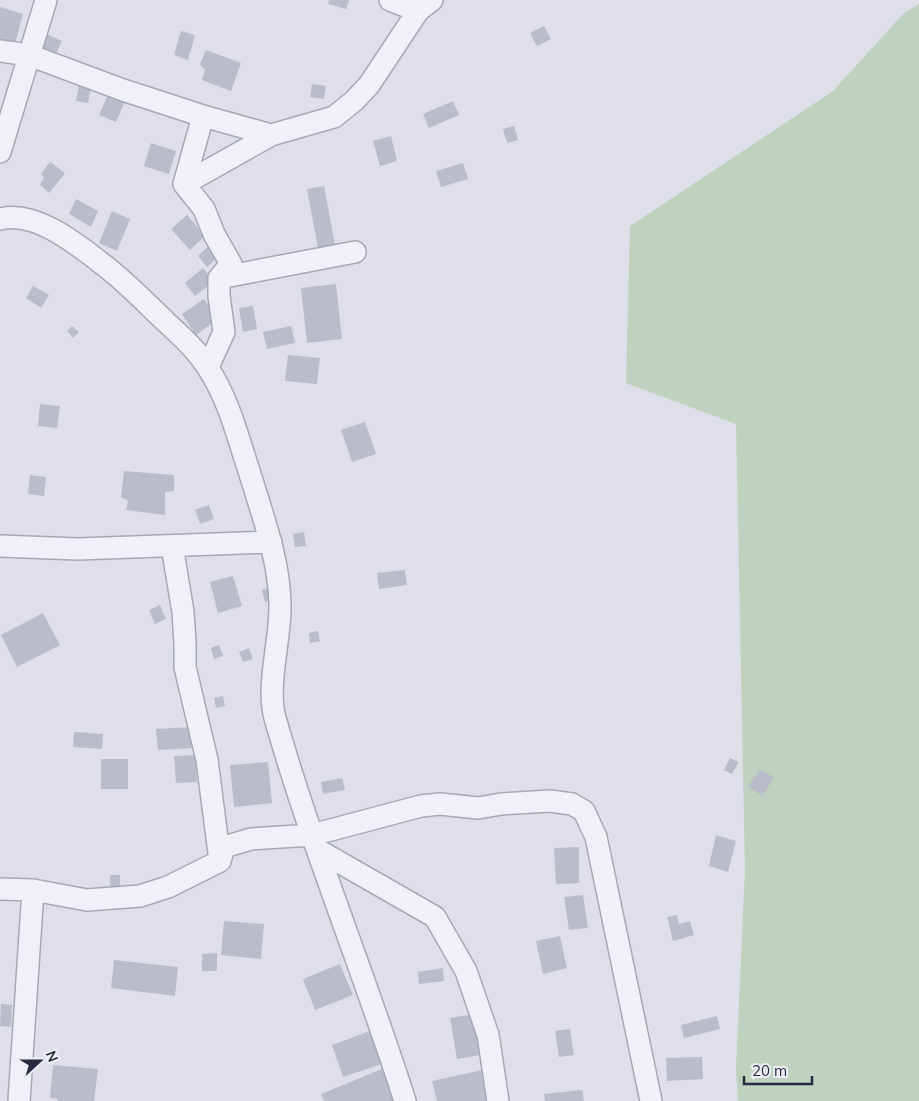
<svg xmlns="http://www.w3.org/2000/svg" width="919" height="1101" font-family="Mulish,sans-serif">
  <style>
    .green { fill: #bfd2bf }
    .building { fill: #bbbcca }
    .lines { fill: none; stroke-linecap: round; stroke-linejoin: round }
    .street-casing { stroke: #a7a8b5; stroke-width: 24 }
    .street { stroke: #f0f1f6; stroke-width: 21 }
  </style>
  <rect width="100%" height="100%" fill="#dedfe8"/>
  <path class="green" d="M919,4V1101H738L736,1068L745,869L736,424L626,383L630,226L833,91L904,13Z"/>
  <path class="building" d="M329,0H349L346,9L328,4Z
    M0,7L23,14L15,44L0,39Z
    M544,26L551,39L537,46L530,33Z
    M181,31L195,35L188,60L174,55Z
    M44,33L62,41L54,58L37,50Z
    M206,50L241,63L231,91L202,80L205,70L200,64Z
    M312,84L326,86L324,99L310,97Z
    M79,85L91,87L88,103L76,101Z
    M111,88L128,94L116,122L99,115Z
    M453,101L459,115L429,128L423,114Z
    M514,126L518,140L507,143L503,129Z
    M391,136L397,161L380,166L373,141Z
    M151,143L176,151L169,174L144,166Z
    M50,162L65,173L49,193L40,185L44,178L41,174Z
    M463,163L468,179L441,187L436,171Z
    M324,186L335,245L318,248L307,189Z
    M76,199L98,211L91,227L69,214Z
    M112,211L130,219L117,251L99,243Z
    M187,215L205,236L190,250L171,229Z
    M212,243L221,254L207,267L198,256Z
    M203,268L214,281L195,296L185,283Z
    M336,284L342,339L307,343L301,288Z
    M33,286L49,295L41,308L26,298Z
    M204,299L218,319L196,335L182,314Z
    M253,306L257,329L243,332L239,308Z
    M72,326L79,332L73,338L67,331Z
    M291,326L295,343L267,349L263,332Z
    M288,355L320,358L317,384L285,381Z
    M40,404L60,406L57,428L38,426Z
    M365,422L376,454L352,462L341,430Z
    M124,471L174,475V491L165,492V515L126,510L128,501L121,497Z
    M30,475L46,477L44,496L28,494Z
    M209,505L214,519L200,524L195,510Z
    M304,532L306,546L295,547L293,534Z
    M405,570L407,585L379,589L377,573Z
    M233,576L242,606L218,613L210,582Z
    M272,587L276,599L265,602L262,590Z
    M160,605L166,619L155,624L149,610Z
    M43,613L60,645L17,667L1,635Z
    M318,631L320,641L310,643L309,633Z
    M219,645L223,656L214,659L211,648Z
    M249,648L253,659L243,662L239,652Z
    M223,696L225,706L216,708L214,698Z
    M193,727L194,748L158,750L156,729Z
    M74,732L103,734L102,749L73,747Z
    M195,755L197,782L176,783L174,756Z
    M730,758L739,762L732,774L724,770Z
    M101,759H128V789H101Z
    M268,762L272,803L234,807L230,765Z
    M761,769L774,778L762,796L748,786Z
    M342,778L345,790L323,794L321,782Z
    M716,835L736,841L728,872L709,866Z
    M579,847V883L556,884L554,848Z
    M110,875H120V887H110Z
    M583,895L588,928L569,930L564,897Z
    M677,915L679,924L690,921L694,935L673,941L667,917Z
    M224,921L264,924L261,959L221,955Z
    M560,936L567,968L543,974L536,941Z
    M217,953V971H202V954Z
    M114,960L178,967L175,996L111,988Z
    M340,964L353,995L315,1010L303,979Z
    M443,968L444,981L419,984L418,972Z
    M1,1004L12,1005L11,1027L0,1026Z
    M480,1013L487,1059L481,1060L480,1055L457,1059L450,1018Z
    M717,1016L720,1029L684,1038L681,1025Z
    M570,1029L574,1055L559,1057L555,1031Z
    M370,1031L382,1064L343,1077L332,1045Z
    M702,1057L703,1079L667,1081L666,1058Z
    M394,1064L405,1101H324L321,1094Z
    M53,1065L98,1069L94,1101H57L58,1099L50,1098Z
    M482,1070L489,1101H437L432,1081Z
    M582,1090L584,1101H545L544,1094Z"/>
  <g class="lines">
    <g class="street-casing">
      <path id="street" d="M390,0L418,11L432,0
        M0,51L29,55L123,90L203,116L271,135L334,117L354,101L369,85L418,11
        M203,116L184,184L204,209L214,234L231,264L219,278V296L224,332L208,367
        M0,152L46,0
        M184,184L271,135
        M0,219C36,210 78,245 105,266C127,283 146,303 166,322C181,336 197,350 208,368C229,400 238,438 250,474C263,517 279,559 280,604C281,639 266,685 275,718C312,848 364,972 405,1101
        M219,278L355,252
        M0,546L78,549L271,542
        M172,546L183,612L185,643V667L207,760L220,861
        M318,850L435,917L466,971L488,1035L498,1101
        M0,889L33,890L87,900L140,896L168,887L220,861L224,847L251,839L312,835L421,806L440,804L478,808L501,804L550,801L572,804L584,811L596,837L651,1101
        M19,1101L33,890"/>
    </g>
    <use href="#street" class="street"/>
  </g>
  <g transform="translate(40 1061) rotate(69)" stroke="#edeef5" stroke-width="4" paint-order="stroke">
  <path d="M0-4L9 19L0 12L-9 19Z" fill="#27293e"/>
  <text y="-8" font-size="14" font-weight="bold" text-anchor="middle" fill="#27293e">N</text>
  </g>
  <path d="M744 1076v8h68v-8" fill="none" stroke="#27293e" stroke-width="2.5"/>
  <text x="752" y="1076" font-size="15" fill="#27293e" stroke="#edeef5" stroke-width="4" paint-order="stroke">20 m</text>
</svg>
